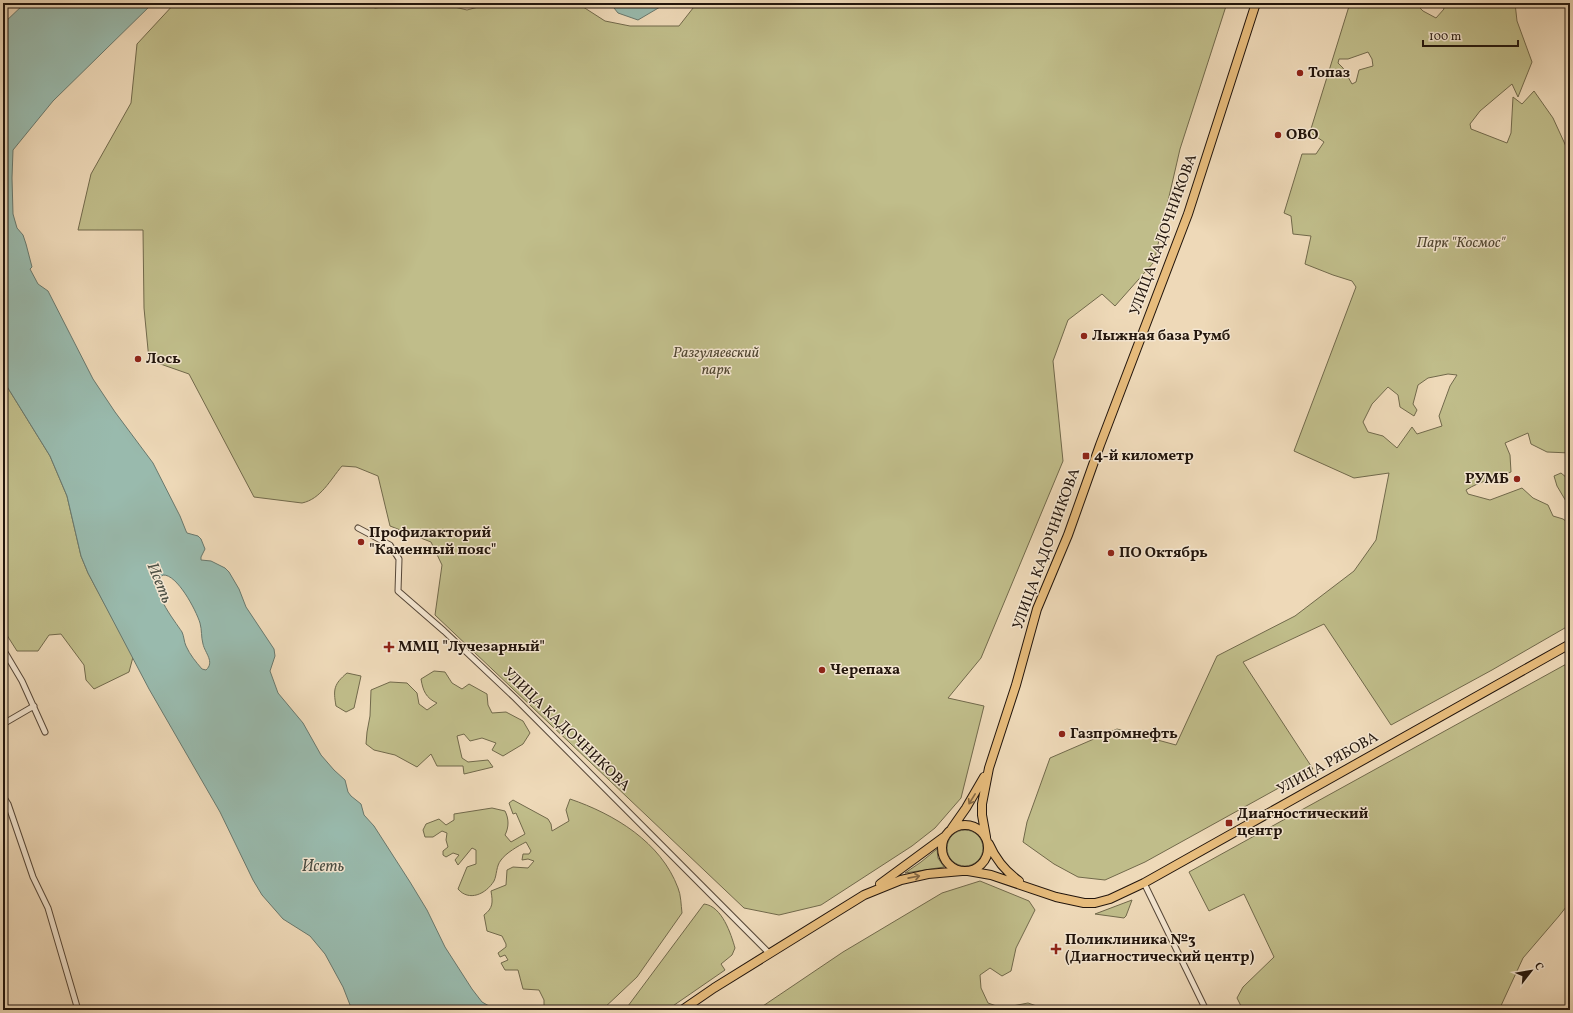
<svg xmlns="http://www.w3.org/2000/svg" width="1573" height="1013" font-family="Vollkorn,serif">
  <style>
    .green { fill: #c0bd8a; stroke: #71694b; fill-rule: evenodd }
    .water { fill: #99baad; stroke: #69786d; fill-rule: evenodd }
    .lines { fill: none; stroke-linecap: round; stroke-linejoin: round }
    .street-casing { stroke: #554637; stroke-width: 7 }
    .primary-casing { stroke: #22150c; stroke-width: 10 }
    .street { stroke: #f4e6d1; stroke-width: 5 }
    .primary { stroke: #e7bc7c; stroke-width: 8 }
    .oneway { stroke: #846844 }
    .poi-dot { fill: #8f2418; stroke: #f4e6d1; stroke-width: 1.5 }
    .labels { text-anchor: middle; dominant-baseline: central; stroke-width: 3; stroke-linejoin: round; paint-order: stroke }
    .poi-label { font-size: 15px; font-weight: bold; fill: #22150c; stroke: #f4e6d1; text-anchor: start }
    .street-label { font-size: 15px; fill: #22150c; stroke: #f4e6d1 }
    .park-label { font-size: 15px; font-style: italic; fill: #514732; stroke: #f4e6d1 }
    .water-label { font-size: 16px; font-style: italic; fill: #4c4f44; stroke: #f4e6d1 }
  </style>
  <rect width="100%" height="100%" fill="#eed9b8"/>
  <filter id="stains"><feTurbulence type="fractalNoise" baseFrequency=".005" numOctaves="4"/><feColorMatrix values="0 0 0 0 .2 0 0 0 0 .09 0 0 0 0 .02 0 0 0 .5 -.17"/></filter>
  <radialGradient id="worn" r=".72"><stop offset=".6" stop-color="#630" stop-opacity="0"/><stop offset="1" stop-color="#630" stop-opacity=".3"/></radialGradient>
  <path class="green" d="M175,3H366L375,8L412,3H438L467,10L493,3H577L605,21L630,26H679L697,3H1227L1180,149L1154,262L1115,306L1102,294L1068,320L1053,361L1063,461L981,658L948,698L984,706L961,798L935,828L912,846L821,905L779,915L744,908L435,615L442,565L431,542L390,526L378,476L356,467L342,466C330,480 321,499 302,503L254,497L189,374L149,360L144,308L143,230H78L91,174L131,103L137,44Z
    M1350,3H1415L1423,11L1436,18L1444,9L1442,3H1515L1517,21L1532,62L1518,97L1512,84L1480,111L1470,124L1471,129L1507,143L1511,133L1513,97L1522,104L1534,91L1553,118L1570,155V453L1547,452L1531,444L1528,433L1505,443L1510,455L1511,472C1496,478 1480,481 1466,490L1468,494L1490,500L1522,488L1533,498L1548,505L1553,516L1563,519L1570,524V625L1492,670L1391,725L1324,624L1243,662L1313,769L1145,862L1105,880L1078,877L1054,864L1023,842L1027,822L1050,758L1117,729L1176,745L1217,656L1295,616L1354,571L1376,540L1389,473L1354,478L1294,451L1356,287L1352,281L1333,275L1305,264L1311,236L1293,234L1291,216L1284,213L1302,154H1316L1324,142L1310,132ZM1368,52L1372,59L1373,66L1359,70L1356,82L1352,84L1343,68L1338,63L1339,59H1348ZM1448,374L1457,375L1450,386L1439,416L1442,426L1417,434L1412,427L1397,448L1383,436L1368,432L1363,422L1372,404L1388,387L1398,395L1400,407L1414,416L1417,410L1413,404L1418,385L1428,378Z
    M3,380L50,456L67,496L81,556L88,573L133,657L129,672L94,689L86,680L84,665L61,634L49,635L38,651H17L3,629Z
    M1561,473L1567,478H1570V508L1557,486L1554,476Z
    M1570,662V902L1559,916L1523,958L1499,1010H1243L1237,998L1243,987L1274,957L1244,894L1209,911L1189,872Z
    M434,671L445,672L452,683L462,689L469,684L487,694L488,705L492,713L506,712L523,721L530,733L523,744L503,756L492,750L496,743L482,738L470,741L464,734L457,736L462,758L468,762L488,760L493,767L464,774L463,766H437L431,754L417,767L395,755L374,750L366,744L367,732L370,716L371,690L390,682L407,683L417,693L419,704L427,710L437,703C426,698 423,691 421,679Z
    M347,673L361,676L354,708L346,712L336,706C333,689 334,684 347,673Z
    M570,799C614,814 661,842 678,888C681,895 681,905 682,913L637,977L602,1010H544V1000L539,990L523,989L518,970H505L501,963L508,960L505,955L500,957L498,953L506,947V944L502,936L487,931L484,915C493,908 493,903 491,891L506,885L507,870L513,867L528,868L534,861L528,859L522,860L523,854H529L531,851L526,842C518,846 506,853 501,860C496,866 497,875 494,881C486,894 469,902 458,889L467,867L476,864V850L472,848L458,865L455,860L459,855L453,853L446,857L443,855V851L448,847L446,840L447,833L442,831L433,837H425L423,830L426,824L439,819L446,825L454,820V814L492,808L505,811C509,819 509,827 505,835L511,842L525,834L516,813L513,814L509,803L513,800L548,819L551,824L552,831L569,821L566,810Z
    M947 848a18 18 0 1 1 36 0a18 18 0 1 1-36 0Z
    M937,849L938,858L944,867L905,873L921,862Z
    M980,881L1029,901L1035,910L1016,948L1011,971L1002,976L990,968L980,975L981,988L988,1003L1002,1008L1028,1003L1048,1010H757L843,952L942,893Z
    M1132,900L1126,916L1124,918L1095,914Z
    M704,904C722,906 731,934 735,948L732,955L721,964L725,970L667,1010H625Z"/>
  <path class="water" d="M25,3H153L53,101L13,150L12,178L13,214L17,228L23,235L26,244L32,267L30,269L38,284L48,291L93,379L115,412L153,463L180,516L186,531L187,533L198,536L201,539L205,549L201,557V560L211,561L225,568L229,572L239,589L246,607L274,649L275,656L270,671L278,693L303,723L321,755L334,770L345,780L348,792L351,796L361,804L364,815L374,826L410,882L427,910L445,947L472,989L482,1002L496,1010H352L343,987L325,954L310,936L283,919L262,895L253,880L220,812L149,689L88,573L81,556L67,496L50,456L3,380V24ZM163,575C177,574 196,610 200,623C202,630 201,637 203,644C205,653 215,662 206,670L202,669C196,662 190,655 186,646C184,642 184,636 182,632C175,621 146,586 163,575Z
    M610,3H664L660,7L638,20L618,13Z"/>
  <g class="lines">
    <g class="street-casing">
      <path id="street" d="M358,528L390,545L399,559L398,591L444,631L515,698L769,953
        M3,649L22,681L45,732
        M3,724L34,706
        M3,796L8,804L33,877L48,908L78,1010
        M1144,883L1206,1010"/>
    </g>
    <g class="primary-casing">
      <path id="primary" d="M942 848a23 23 0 1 1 46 0a23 23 0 1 1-46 0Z
        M952,828L966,808L984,777
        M986,837L982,815V804L989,768L1016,685L1037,609L1068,535L1100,445L1188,214L1256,3
        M989,844C996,860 1005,871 1019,881
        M968,871L991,875L1056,897L1084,903H1095L1110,899L1144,883L1570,644
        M880,884L944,837
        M682,1010L714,988L864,895L901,880L928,874L962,871"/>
    </g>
    <use href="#street" class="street"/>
    <use href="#primary" class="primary"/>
  </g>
  <defs><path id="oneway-shaft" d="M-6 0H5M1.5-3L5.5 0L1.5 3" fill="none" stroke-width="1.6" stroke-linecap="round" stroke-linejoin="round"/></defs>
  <g class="oneway">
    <use href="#oneway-shaft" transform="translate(972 799) rotate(122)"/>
    <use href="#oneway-shaft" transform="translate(914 877) rotate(-11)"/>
  </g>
  <g class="poi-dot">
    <circle cx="1300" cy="73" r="4"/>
    <circle cx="1278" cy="135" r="4"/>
    <circle cx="1084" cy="336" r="4"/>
    <circle cx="138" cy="359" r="4"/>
    <rect x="1082" y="452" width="8" height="8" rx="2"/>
    <circle cx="1517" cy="479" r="4"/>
    <circle cx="361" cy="542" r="4"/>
    <circle cx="1111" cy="553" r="4"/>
    <path d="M387 641h4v4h4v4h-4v4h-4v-4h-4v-4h4z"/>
    <circle cx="822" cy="670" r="4"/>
    <circle cx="1062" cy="734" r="4"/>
    <rect x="1225" y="819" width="8" height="8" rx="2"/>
    <path d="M1054 943h4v4h4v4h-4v4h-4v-4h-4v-4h4z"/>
  </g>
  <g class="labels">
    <g class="poi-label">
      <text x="1308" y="73">Топаз</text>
      <text x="1286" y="135">ОВО</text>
      <text x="1092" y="336">Лыжная база Румб</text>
      <text x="146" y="359">Лось</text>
      <text x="1094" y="456">4-й километр</text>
      <text x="1509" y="479" text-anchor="end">РУМБ</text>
      <text x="369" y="533">Профилакторий<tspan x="369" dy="17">"Каменный пояс"</tspan></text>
      <text x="1119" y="553">ПО Октябрь</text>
      <text x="398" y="647">ММЦ "Лучезарный"</text>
      <text x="830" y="670">Черепаха</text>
      <text x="1070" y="734">Газпромнефть</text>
      <text x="1237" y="814">Диагностический<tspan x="1237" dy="17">центр</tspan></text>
      <text x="1065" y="940">Поликлиника №3<tspan x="1065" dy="17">(Диагностический центр)</tspan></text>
    </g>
    <g class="street-label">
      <text transform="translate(1164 235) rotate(-70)">УЛИЦА КАДОЧНИКОВА</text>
      <text transform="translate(1047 549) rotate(-70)">УЛИЦА КАДОЧНИКОВА</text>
      <text transform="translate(566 730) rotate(44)">УЛИЦА КАДОЧНИКОВА</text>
      <text transform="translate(1328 764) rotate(-29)">УЛИЦА РЯБОВА</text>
    </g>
    <g class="park-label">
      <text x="1461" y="243">Парк "Космос"</text>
      <text x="716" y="353">Разгуляевский<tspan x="716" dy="17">парк</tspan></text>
    </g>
    <g class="water-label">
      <text transform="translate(159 583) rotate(68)">Исеть</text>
      <text x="323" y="867">Исеть</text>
    </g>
  </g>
  <rect width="1573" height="1013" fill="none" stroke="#eed9b8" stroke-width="16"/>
  <rect x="4" y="4" width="1565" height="1005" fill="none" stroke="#22150c" stroke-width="2"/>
  <rect x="8" y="8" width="1557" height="997" fill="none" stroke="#22150c"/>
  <g transform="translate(1531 971) rotate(59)" stroke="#f4e6d1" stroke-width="3" paint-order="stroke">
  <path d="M0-3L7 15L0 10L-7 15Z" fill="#22150c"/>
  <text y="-6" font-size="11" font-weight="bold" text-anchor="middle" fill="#22150c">С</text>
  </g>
  <path d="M1423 40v6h95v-6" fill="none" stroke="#22150c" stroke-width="2"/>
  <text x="1429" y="40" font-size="12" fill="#22150c" stroke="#f4e6d1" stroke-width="3" paint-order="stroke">100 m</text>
  <rect width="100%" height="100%" filter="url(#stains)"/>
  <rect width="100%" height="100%" fill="url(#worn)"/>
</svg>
